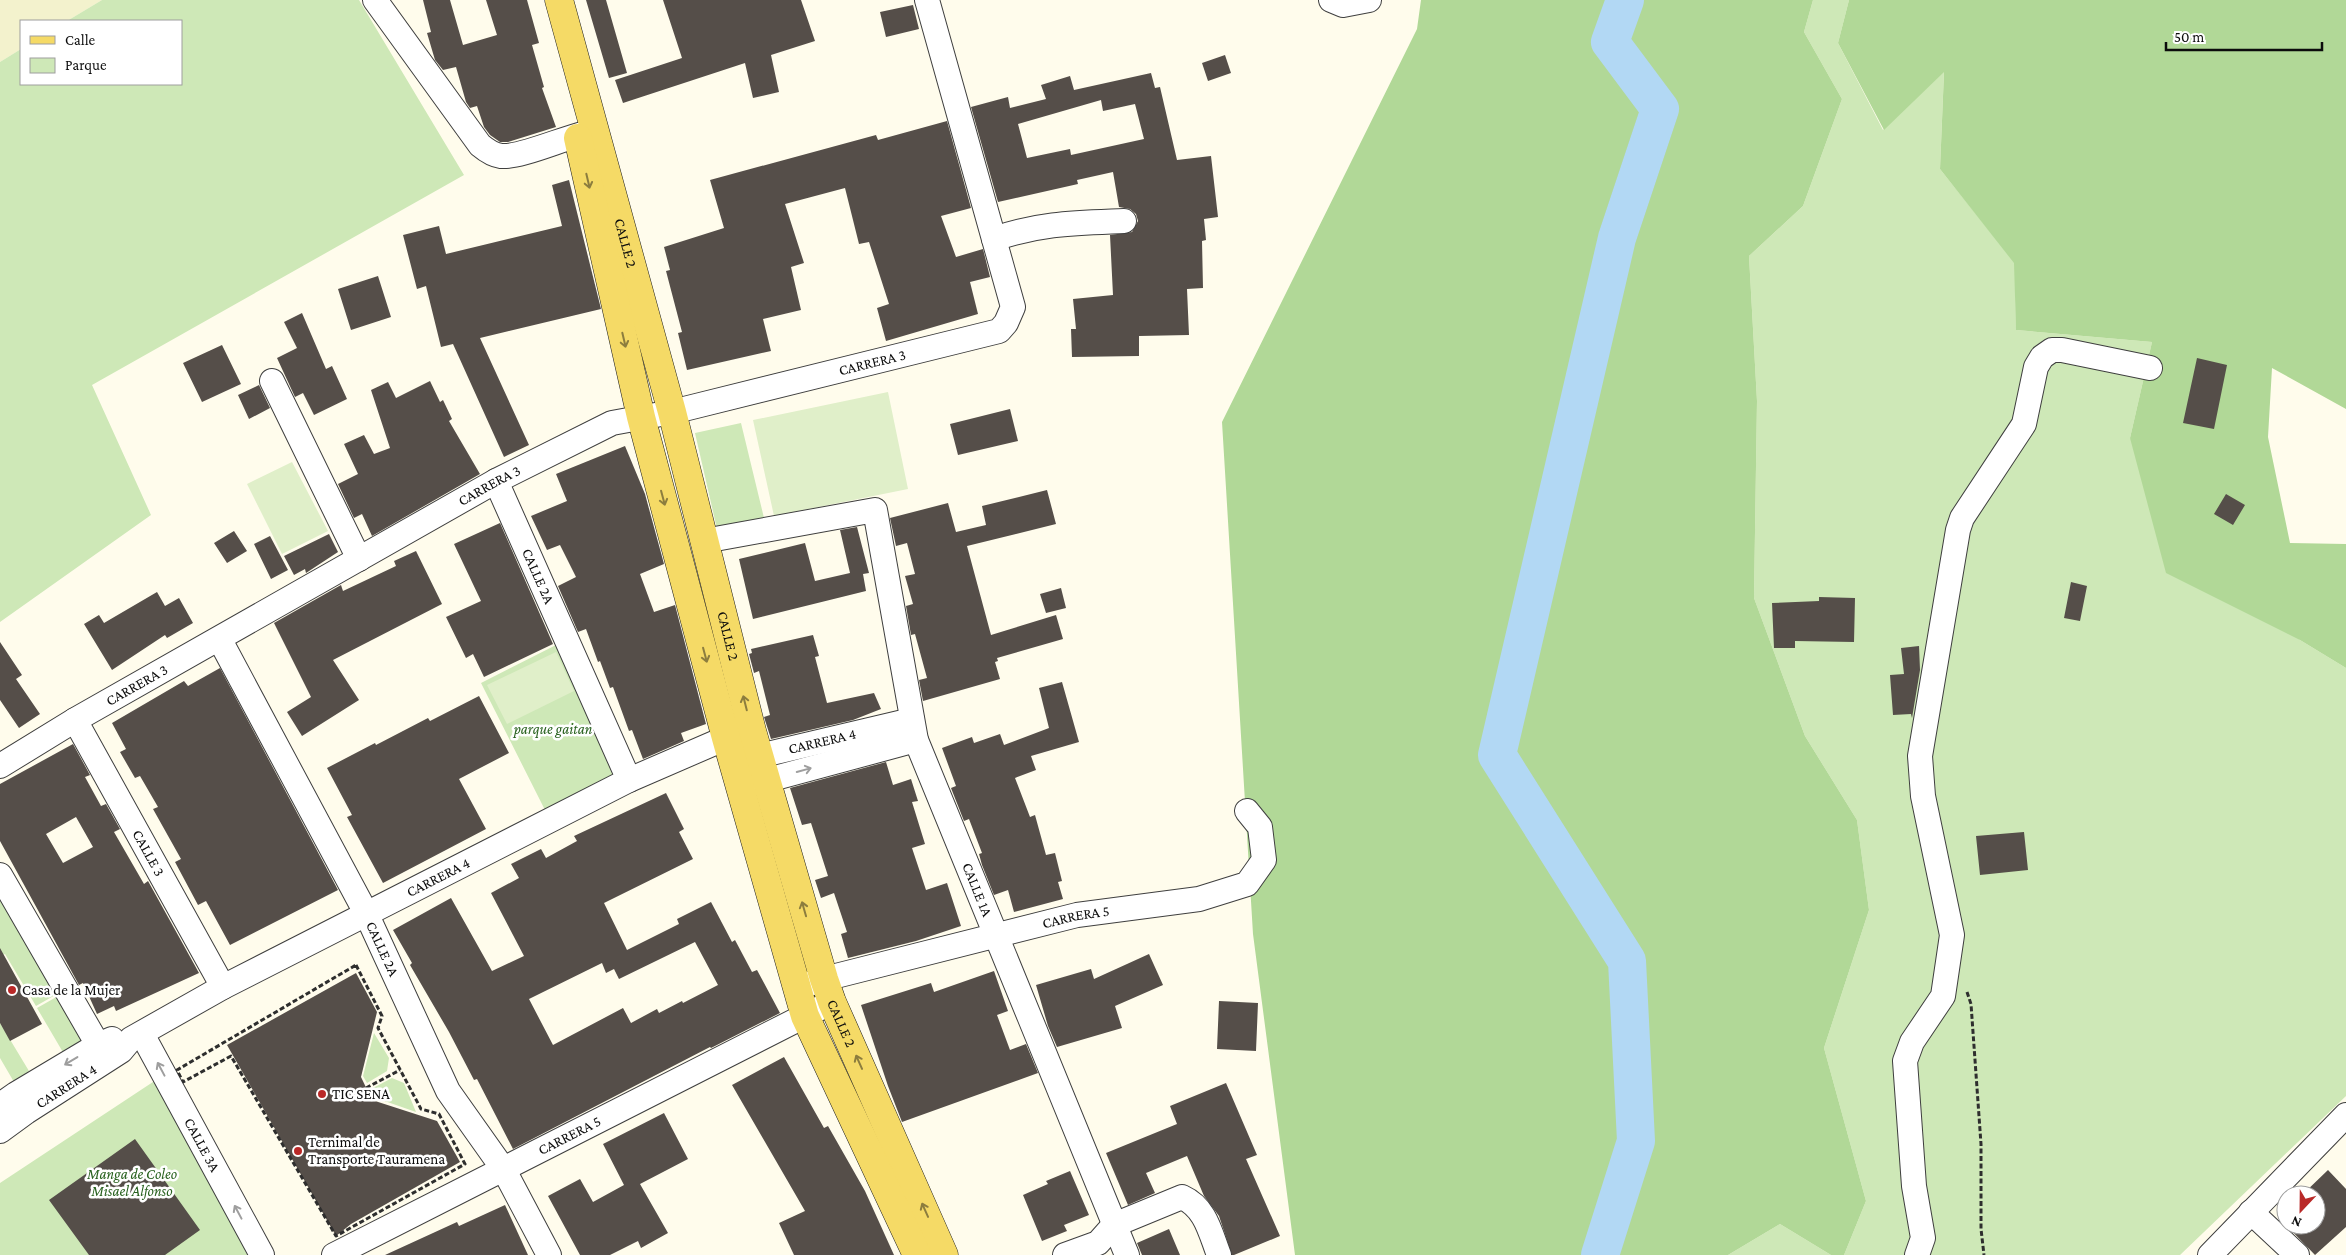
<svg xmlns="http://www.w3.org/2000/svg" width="2346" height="1255" font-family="'Crimson Pro',serif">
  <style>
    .farmland { fill: #f3f2cd }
    .green { fill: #cee8b7 }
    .forest { fill: #b1d897 }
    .pitch { fill: #e0efc9 }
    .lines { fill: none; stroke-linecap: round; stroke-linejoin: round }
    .river { stroke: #b2d8f4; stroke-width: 38 }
    .building { fill: #554e49; fill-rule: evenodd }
    .minor-casing { stroke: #3f3f3f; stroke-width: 26 }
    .major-casing { stroke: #1d1d1d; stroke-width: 29 }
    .path { stroke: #2e2e2e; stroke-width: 3; stroke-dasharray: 5 2.5; stroke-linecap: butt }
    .minor { stroke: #fff; stroke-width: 24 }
    .major { stroke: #f5da66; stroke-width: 28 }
    .oneway { stroke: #8c7d3e }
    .oneway2 { stroke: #9e9e9e }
    .poi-dot { fill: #b92928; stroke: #fff; stroke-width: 2 }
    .labels { text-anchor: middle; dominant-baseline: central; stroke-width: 5; stroke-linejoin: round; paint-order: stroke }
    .street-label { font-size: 15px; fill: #0c0c0c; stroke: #fff }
    .park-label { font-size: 15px; font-style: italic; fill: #29621f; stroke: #fff }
    .poi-label { font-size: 15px; fill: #0c0c0c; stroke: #fff; text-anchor: start }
  </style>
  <rect width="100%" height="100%" fill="#fffcec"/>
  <path class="farmland" d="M0,0H102L67,21H21V49L0,62Z"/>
  <path class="green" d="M102,0H359L464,175L92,385L151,515L0,622V62L21,49V84H181V21H67Z
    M1813,0H1849L1838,43L1883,130L1944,71L1940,169L2015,263L2016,330L2152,342L2130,438L2300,640L2346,668V1096L2180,1255H1844L1866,1201L1824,1048L1869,910L1857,820L1805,736L1754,598L1757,401L1749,256L1803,206L1842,99L1804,32Z
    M741,423L764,518L717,529L695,433Z
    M560,643L626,775L547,814L481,683Z
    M0,897L57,994L36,1006L5,954L0,956Z
    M60,995L87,1041L64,1054L37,1008Z
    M0,1023L29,1071L14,1082L0,1058Z
    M374,1033L389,1058L387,1071L367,1083L363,1076Z
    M159,1078L251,1255H0V1183Z
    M392,1078L404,1083L416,1112L376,1098L371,1089Z
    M1780,1224L1831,1255H1728Z"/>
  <path class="forest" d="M1421,0H1813L1804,32L1842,99L1803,206L1749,256L1757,401L1754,598L1805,736L1857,820L1869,910L1824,1048L1866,1201L1844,1255H1831L1780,1224L1728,1255H1295L1253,934L1222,422L1417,29Z
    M1849,0H2346V409L2272,368L2268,437L2290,543L2346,544V668L2300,640L2166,573L2130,438L2152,342L2016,330L2014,263L1940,169L1944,72L1884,130L1838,43Z"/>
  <path class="pitch" d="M888,392L908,489L774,516L753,420Z
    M292,462L328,531L282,554L247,484Z
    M556,652L574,691L507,724L487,685Z"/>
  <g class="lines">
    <path class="river" d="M1600,1255L1636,1141L1627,961L1497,755L1617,238L1660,109L1610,42L1625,0"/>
  </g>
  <path class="building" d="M423,0H450L463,45L497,35L486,0H527L539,43L532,45L544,87L542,88L556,127L508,142H500L490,135L484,127L477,106L470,108L466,102L456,67L443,70L435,60L427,33L431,32Z
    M586,0H606L627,73L609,78Z
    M663,0H801L815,41L771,55L779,92L753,98L745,63L623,103L615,80L682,58Z
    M913,5L919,29L886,37L880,12Z
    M1225,55L1231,73L1208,81L1202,63Z
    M1151,73L1155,88L1160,87L1177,160L1211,156L1218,217L1204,219L1206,240L1202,241L1203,288L1187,289L1189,335L1139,336V356L1072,357L1071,329H1076L1073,299L1113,295L1110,235L1132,232L1138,221L1136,214L1130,209L1119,207L1113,172L1077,180L1078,184L998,202L971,107L1008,97L1010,108L1046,99L1041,85L1070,76L1074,90ZM1101,100L1103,111L1135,104L1144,139L1071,155L1070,149L1027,158L1018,124Z
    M947,121L971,208L941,216L956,257L983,249L990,277L970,282L978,314L886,341L877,308L889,304L869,242L859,244L845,188L785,204L804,263L791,267L801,310L763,319L771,351L687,370L678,333L682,332L666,271L670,270L664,247L724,228L710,180L876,135L878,140Z
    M569,180L601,309L480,338L529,445L504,457L453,344L441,347L426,286L417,289L403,235L439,226L446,254L562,226L552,185Z
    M378,276L391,317L351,330L338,289Z
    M302,313L326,369L332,366L347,399L314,415L303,393L295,397L277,358L297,348L284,322Z
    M222,345L241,384L202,402L183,363Z
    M2197,358L2227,365L2214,429L2183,423Z
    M430,381L440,402L443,400L452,419L449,421L480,474L372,536L362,514L354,518L338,484L358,474L344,444L364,435L374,454L390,448L371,390L388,382L396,398Z
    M259,385L270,408L249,419L238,395Z
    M1010,409L1018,441L958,455L950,424Z
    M625,446L645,494L664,564L640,574L654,612L675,605L706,724L681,733L684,741L643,759L632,730L629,731L613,687L610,688L600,661L598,662L586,629L578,632L558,586L576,577L560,545L547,550L531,516L567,501L556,474Z
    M1047,490L1056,524L967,546L991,635L1056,615L1063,639L997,658L998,661L995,662L1000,679L923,701L919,680L927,678L915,634L911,635L906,606L913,604L905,576L915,574L907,543L896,546L890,518L948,503L956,532L986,525L982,506Z
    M2226,494L2245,505L2233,525L2214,514Z
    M500,523L553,644L484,677L473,654L466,658L446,617L481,601L454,544Z
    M857,527L869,573L863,574L866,591L753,619L739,559L805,543L815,581L850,573L840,530Z
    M234,531L247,551L227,563L214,543Z
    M329,534L338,552L306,573L305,569L294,575L284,556Z
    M270,536L288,570L271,579L254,544Z
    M416,551L442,604L333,660L359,700L302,736L287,712L311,697L274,623L341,585L343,591L396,566L394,561Z
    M2071,582L2087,586L2080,621L2064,618Z
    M1061,588L1066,608L1046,613L1040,594Z
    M157,592L165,606L179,598L193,623L167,638L165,635L112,670L84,624L99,615L104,623Z
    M1819,597L1855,598L1854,642L1795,641V648H1774L1772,603L1819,601Z
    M813,635L819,656L815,657L827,703L874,693L881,709L853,720L771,739L764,717L770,715L759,671L754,673L749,654L752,653L751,649Z
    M0,642L22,675L16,679L40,714L19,728L0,700Z
    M1919,646L1920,670L1912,718L1911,714L1893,715L1890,675L1904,674L1901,648Z
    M220,668L338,890L230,945L206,901L198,905L175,862L181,859L153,809L158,807L140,776L135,778L120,752L126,749L112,723L184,681L188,686Z
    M1062,682L1079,742L1031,756L1036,770L1015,778L1030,817L1035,815L1046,855L1055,853L1062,881L1058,882L1063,899L1014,912L1008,890L994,895L982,865L979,854L982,853L969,819L964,821L951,788L956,786L942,748L972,737L974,743L1000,734L1004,745L1049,728L1039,688Z
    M479,696L509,753L459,779L486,829L383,883L347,817L352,815L327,768L375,743L376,745L428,718L430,721Z
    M73,744L90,775L85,777L101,806L106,804L120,829L114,832L144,884L148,881L199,973L116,1011L114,1006L97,1014L83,983L79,985L0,841V784ZM76,817L93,847L63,863L46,834Z
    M886,762L893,785L911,779L918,801L912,802L925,844L912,848L926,890L947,883L961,926L916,941L848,958L841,934L847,932L834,893L821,898L815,880L828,876L811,823L802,825L790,788Z
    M666,793L684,829L679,832L693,859L604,903L627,950L679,924L677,919L711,902L732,942L735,940L752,972L757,970L780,1013L711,1048L710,1047L513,1149L477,1079L474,1080L449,1032L410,965L412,963L393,930L451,898L492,971L524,956L491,893L519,878L511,864L541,849L546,858L577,841L574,836ZM695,942L718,985L683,1003L682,1001L659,1013L657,1009L631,1023L623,1008L553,1045L529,999L602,963L606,973L614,969L619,979Z
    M2024,832L2028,870L1980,875L1976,836Z
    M0,948L42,1024L10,1041L0,1023Z
    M1149,954L1163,985L1115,1006L1122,1028L1057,1047L1048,1026L1036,985L1091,969L1094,979Z
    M994,971L1008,1011L997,1015L1010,1050L1026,1044L1038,1073L902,1122L888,1086L861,1005L931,983L934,992Z
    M356,973L377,1012L361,1077L372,1100L437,1121L460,1162L351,1224L336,1236L227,1045Z
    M1219,1001L1258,1003L1256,1051L1217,1049Z
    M784,1057L824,1128L828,1126L865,1191L894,1255H794L779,1223L805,1211L732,1085Z
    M1226,1083L1257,1155L1246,1159L1280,1236L1234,1255H1232L1219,1216L1204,1196L1187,1156L1146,1173L1155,1193L1128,1205L1106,1153L1177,1124L1170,1106Z
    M664,1113L688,1159L640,1184L668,1233L641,1248L638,1241L610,1255H580L548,1196L580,1179L593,1202L624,1185L603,1144Z
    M135,1139L200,1230L165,1255H89L49,1200Z
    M2328,1170L2346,1189V1227L2315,1255L2286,1225H2316V1195H2302Z
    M1070,1171L1089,1215L1064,1225L1067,1231L1042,1241L1023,1195L1048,1184L1046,1181Z
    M505,1205L528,1255H385L457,1222L459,1226Z
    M1169,1229L1180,1255H1142L1137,1243Z"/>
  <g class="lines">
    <g class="minor-casing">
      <g id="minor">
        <path d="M375,0L480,145C486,150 493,155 501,156C522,158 569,135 595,131"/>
        <path d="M1331,0L1343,5L1369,0"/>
        <path d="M994,239C1040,223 1076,223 1124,221"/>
        <path d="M272,381L359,559"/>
        <path id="s1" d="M496,481L629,780"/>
        <path id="s2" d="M704,541L875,510L916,740L1127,1255"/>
        <path id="s3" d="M220,640L366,913L448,1091L504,1170L549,1255"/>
        <path id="s4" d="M75,720L223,987"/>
        <path id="s5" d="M740,758L759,756L912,720"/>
        <path id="s6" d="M0,766L75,720L496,481L612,423L672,412L999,331L1006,323L1013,307L927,0"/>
        <path d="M749,785L916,740"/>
        <path d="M0,875L98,1045"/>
        <path id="s7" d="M797,988L824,979L1077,915L1199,899L1247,884L1264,860L1260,827L1247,811"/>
        <path id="s8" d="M142,1034L262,1255"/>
        <path d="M0,1105L16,1094L98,1045L112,1039"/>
        <path id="s9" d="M0,1131L26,1112L121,1051L131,1039L223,987L629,780L726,738L743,733"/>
        <path d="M2251,1212L2297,1255"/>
        <path id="s10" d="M334,1255L832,1002"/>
        <path d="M1065,1255L1098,1243L1114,1225L1182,1197C1206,1208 1210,1232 1219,1255"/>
        <path d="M1917,1255L1923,1238L1914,1186L1905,1061L1912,1042L1943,996L1952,935L1923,796L1920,756L1958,530L1962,518L2024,424L2036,367L2042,357L2052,350H2062L2150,368"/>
        <path d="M2210,1255L2346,1115"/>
      </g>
    </g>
    <g class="major-casing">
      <g id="major">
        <path id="s11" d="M559,0L672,412L752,731L824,979L832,1002L944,1255"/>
        <path d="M578,138L641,417L726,738L805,1016L917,1255"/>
      </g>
    </g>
    <path class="path" d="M356,965L382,1016L378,1028L421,1109L439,1114L465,1164L336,1236L231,1056L183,1082L177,1070Z
      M1967,992L1971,1004L1981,1144V1229L1984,1255
      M366,1088L400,1070"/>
    <use href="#minor" class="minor"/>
    <use href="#major" class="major"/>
  </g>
  <defs><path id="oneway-shaft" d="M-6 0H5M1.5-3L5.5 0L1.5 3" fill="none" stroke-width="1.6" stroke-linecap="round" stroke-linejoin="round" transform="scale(1.25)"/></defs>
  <g class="oneway">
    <use href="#oneway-shaft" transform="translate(588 181) rotate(77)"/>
    <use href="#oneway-shaft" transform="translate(624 340) rotate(77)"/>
    <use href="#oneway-shaft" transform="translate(663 498) rotate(75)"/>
    <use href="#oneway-shaft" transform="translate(705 655) rotate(75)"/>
    <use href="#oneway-shaft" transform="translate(745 703) rotate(-104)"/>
    <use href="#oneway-shaft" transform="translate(804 909) rotate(-106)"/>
    <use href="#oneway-shaft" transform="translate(859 1062) rotate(-114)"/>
    <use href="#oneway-shaft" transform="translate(925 1210) rotate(-114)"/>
  </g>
  <g class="oneway2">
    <use href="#oneway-shaft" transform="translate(804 770) rotate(-15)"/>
    <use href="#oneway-shaft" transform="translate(71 1061) rotate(149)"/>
    <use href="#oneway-shaft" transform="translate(161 1069) rotate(-118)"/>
    <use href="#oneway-shaft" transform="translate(238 1212) rotate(-118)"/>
  </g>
  <g class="poi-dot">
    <circle cx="12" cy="990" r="5"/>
    <circle cx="322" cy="1094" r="5"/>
    <circle cx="298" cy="1151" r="5"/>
  </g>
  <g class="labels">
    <g class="street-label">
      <text stroke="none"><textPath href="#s11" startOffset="252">CALLE 2</textPath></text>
      <text stroke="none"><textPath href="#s6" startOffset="969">CARRERA 3</textPath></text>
      <text stroke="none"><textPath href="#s6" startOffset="564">CARRERA 3</textPath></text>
      <text stroke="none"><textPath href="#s1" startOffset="104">CALLE 2A</textPath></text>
      <text stroke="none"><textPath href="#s11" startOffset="658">CALLE 2</textPath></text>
      <text stroke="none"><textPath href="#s6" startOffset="159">CARRERA 3</textPath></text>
      <text stroke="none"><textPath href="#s5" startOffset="84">CARRERA 4</textPath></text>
      <text stroke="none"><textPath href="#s4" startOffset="152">CALLE 3</textPath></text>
      <text stroke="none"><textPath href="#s9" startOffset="508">CARRERA 4</textPath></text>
      <text stroke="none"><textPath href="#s2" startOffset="569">CALLE 1A</textPath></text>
      <text stroke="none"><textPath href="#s7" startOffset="288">CARRERA 5</textPath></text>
      <text stroke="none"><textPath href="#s3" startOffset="349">CALLE 2A</textPath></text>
      <text stroke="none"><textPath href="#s11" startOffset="1062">CALLE 2</textPath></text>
      <text stroke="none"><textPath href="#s9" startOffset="80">CARRERA 4</textPath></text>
      <text stroke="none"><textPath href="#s10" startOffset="264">CARRERA 5</textPath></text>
      <text stroke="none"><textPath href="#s8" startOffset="126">CALLE 3A</textPath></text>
    </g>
    <g class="park-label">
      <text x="553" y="729">parque gaitan</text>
      <text x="132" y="1174">Manga de Coleo<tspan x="132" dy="17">Misael Alfonso</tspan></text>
    </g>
    <g class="poi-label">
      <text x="22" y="990">Casa de la Mujer</text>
      <text x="332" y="1094">TIC SENA</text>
      <text x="308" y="1142">Ternimal de<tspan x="308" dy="17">Transporte Tauramena</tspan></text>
    </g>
  </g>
  <rect x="20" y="20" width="162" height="65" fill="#ffffff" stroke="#9e9e9e"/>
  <rect x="30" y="36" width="25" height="8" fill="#f5da66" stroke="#9e9e9e"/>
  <text x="65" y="45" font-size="15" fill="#0c0c0c">Calle</text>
  <rect x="30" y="58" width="25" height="15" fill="#cee8b7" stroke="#9e9e9e"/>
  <text x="65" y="70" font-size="15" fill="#0c0c0c">Parque</text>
  <g transform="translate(2301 1210) rotate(202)"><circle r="24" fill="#ffffff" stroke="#9e9e9e"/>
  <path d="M0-4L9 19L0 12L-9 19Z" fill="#b92928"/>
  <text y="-8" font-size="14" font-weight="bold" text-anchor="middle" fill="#0c0c0c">N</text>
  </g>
  <path d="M2166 42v8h156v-8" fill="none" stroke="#0c0c0c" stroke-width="2.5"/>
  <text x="2174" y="42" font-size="15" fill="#0c0c0c" stroke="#ffffff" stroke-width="4" paint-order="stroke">50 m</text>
</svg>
